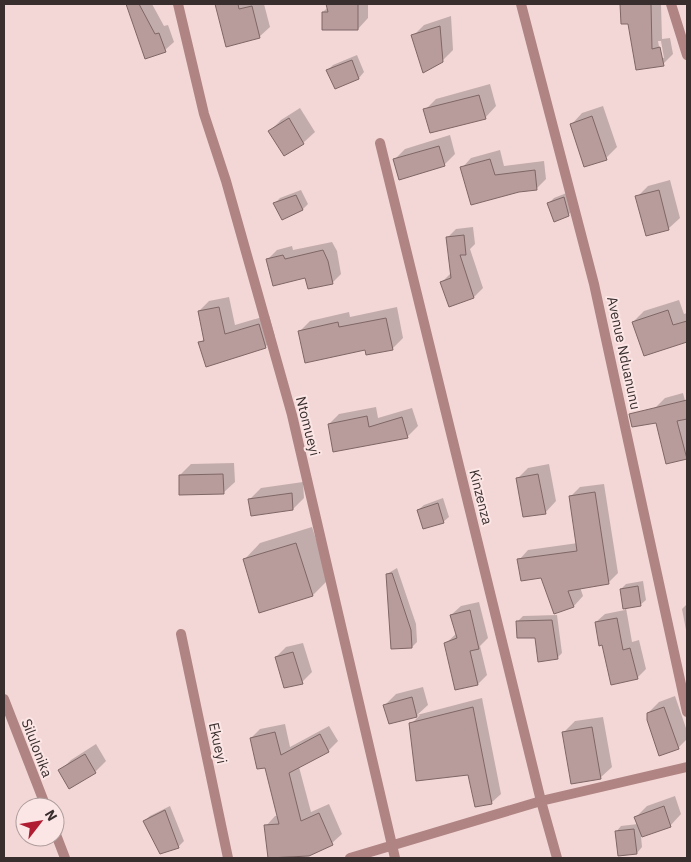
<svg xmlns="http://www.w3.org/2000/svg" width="691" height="862" font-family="'IBM Plex Sans',sans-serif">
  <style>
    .shadow { fill: #0003; fill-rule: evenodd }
    .building { fill: #b79c9b; stroke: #7f6766 }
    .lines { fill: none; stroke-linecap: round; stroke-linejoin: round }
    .minor { stroke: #af8483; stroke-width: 10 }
    .labels { text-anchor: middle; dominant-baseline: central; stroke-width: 4; stroke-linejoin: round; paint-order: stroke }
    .street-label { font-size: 14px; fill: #382e2e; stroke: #fce6e5 }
  </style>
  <rect width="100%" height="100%" fill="#f3d7d6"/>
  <path class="shadow" d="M127,4H152L164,26L168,25L174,42L165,50L146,58Z
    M217,4H264L270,27L259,37L227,45Z
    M327,4H368V18L358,29L323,12L328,7Z
    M622,4H661L662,39L670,38L673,54L663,64L629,23H622ZM658,41H661L664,58H661Z
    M451,16L453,50L442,61L413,36L424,25Z
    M357,55L364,72L359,78L328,70L333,65Z
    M490,84L496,106L485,118L425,110L436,99Z
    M603,106L617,147L606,158L571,125L582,113Z
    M300,108L315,132L303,143L284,155L270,131L281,120Z
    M450,135L455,154L444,165L394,160L405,149Z
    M500,150L504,166L544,161L546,179L536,189L462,168L471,158Z
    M670,180L680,218L668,229L637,197L648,186Z
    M301,190L308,204L303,209L275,203L280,198Z
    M569,192L574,209L568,215L548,204L554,198Z
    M473,227L475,244L470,249L483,288L474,297L442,282L451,273L447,238L456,229Z
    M332,242L337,251L341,274L332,283L306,276L268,259L277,250L292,246L293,250Z
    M229,297L235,325L269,315L275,337L265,347L200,343L205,338L199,311L209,301Z
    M679,300L684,314L687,313V345L686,341L633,322L644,311Z
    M397,307L403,338L392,349L366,348L299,332L310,321L349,312L350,317Z
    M683,393L687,408L686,457L654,409L665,398Z
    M376,407L378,418L412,408L418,426L408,436L334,450L329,424L339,414Z
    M234,463L235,482L223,493L180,475L191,464Z
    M549,464L556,501L545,513L517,479L528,468Z
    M303,482L304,498L293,509L250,499L261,488Z
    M604,484L618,573L608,583L580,587L583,596L574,606L519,560L528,550L578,543L570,497L580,487Z
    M443,498L449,517L443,522L418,510L424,505Z
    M312,527L329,579L313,595L244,560L260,543Z
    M397,568L416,624L417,642L412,647L387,574Z
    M643,581L646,600L640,605L626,608L632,642L639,640L646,669L637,678L596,622L605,614L625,610L621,589L626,584Z
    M479,602L488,638L480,646L487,675L478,684L445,644L457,633L451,615L461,606Z
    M687,604V630H686L682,609Z
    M557,615L562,653L557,658L518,621L523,616Z
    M303,643L312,672L302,682L276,657L286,647Z
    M423,687L428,705L417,715L482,698L501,794L491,803L469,774L411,724L420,715L389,723L384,706L396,694Z
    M675,696L687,731V739L678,748L648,713L659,702Z
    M603,717L612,767L600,778L563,733L575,721Z
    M285,724L290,747L329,726L338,741L328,751L299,767L311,812L329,804L342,834L332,843L309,854L266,826L275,816H278L266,766L251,738L260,729Z
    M96,744L106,761L95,772L60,771L71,760Z
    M675,796L681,814L670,826L641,836L642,847L637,853L619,855L616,832L621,826L638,824L636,817L647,806Z
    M170,806L184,841L178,847L144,821L150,816Z"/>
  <path class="building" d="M126,4H139L155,34L159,33L166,52L145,59Z
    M215,4H238L239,9L252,6L260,38L226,47Z
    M326,4H358V30H322V12H328Z
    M620,4H651L652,49L660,47L664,66L636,70L628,24H621Z
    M440,26L443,62L423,73L411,35Z
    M352,60L359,79L335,89L326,70Z
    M479,95L486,119L430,133L423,109Z
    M592,116L607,160L584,167L570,124Z
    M289,118L304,144L284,156L268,131Z
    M439,146L445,166L399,180L393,159Z
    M490,159L495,175L535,170L537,190L519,192L471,205L460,167Z
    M659,190L669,230L646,236L635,196Z
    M296,195L303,210L282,220L273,203Z
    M564,197L569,216L554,222L547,203Z
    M464,235L466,255H460L474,298L449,307L440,282L451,278L446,237Z
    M323,250L328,261L333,284L308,289L305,278L273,286L266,259L283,255L285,259Z
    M219,307L225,334L259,324L266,348L206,367L198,342L204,341L198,311Z
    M668,310L673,325L687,321V342L644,356L632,322Z
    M386,318L393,350L366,355L365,350L305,363L298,331L338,322L339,327Z
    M687,400V419L677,421L687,459L666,464L656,423L632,427L629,414Z
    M367,416L369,427L402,417L408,438L333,452L328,424Z
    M223,474L224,494L179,495V475Z
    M538,474L546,514L523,517L516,478Z
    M595,492L609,584L568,591L574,607L554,614L541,578L521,581L517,559L577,551L569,496Z
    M292,493L293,510L251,516L248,499Z
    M438,503L444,523L423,529L417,510Z
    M296,543L313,596L259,613L243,559Z
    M392,573L411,630L412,648L391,649L386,574Z
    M638,586L641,606L623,609L620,589Z
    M470,610L479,649L470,651L478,685L455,690L444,643L457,638L450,615Z
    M617,618L623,650L630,648L638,679L611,685L602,645L599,646L595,622Z
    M552,620L558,659L538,662L535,638H517L516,621Z
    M293,652L303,684L284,688L275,657Z
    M412,697L417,717L389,724L383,705Z
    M473,707L492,804L475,807L468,775L416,781L409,723Z
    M664,707L679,749L659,756L647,720V713Z
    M592,727L601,779L571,784L562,732Z
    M275,732L281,755L320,734L329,752L289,773L301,821L319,813L333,845L309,856L268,858L264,825L279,824L265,768L257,769L250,738Z
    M85,754L96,773L69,789L58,770Z
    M664,806L671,827L642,837L634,817Z
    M165,810L179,848L160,854L143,821Z
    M634,829L637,854L618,856L615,831Z"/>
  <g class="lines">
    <path class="minor" d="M178,4L204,114L226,181L292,415L395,858
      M521,4L594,284L687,712
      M671,4L687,55
      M380,143L541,801L557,858
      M181,634L228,858
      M4,699L46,807
      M55,832L65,858
      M350,858L541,801L687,767"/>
  </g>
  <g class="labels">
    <g class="street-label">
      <text transform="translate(624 353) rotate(78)">Avenue Nduanunu</text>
      <text transform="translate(308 426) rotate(76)">Ntomueyi</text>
      <text transform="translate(481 497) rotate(76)">Kinzenza</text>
      <text transform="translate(218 743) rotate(78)">Ekueyi</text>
      <text transform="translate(37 748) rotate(69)">Silulonika</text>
    </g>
  </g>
  <rect width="691" height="862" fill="none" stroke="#382e2e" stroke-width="10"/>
  <g transform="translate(40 822) rotate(59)"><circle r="24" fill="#fce6e5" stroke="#ae9c9c"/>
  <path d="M0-4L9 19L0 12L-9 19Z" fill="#b01d32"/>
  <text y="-8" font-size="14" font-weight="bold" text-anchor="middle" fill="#382e2e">N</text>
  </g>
</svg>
